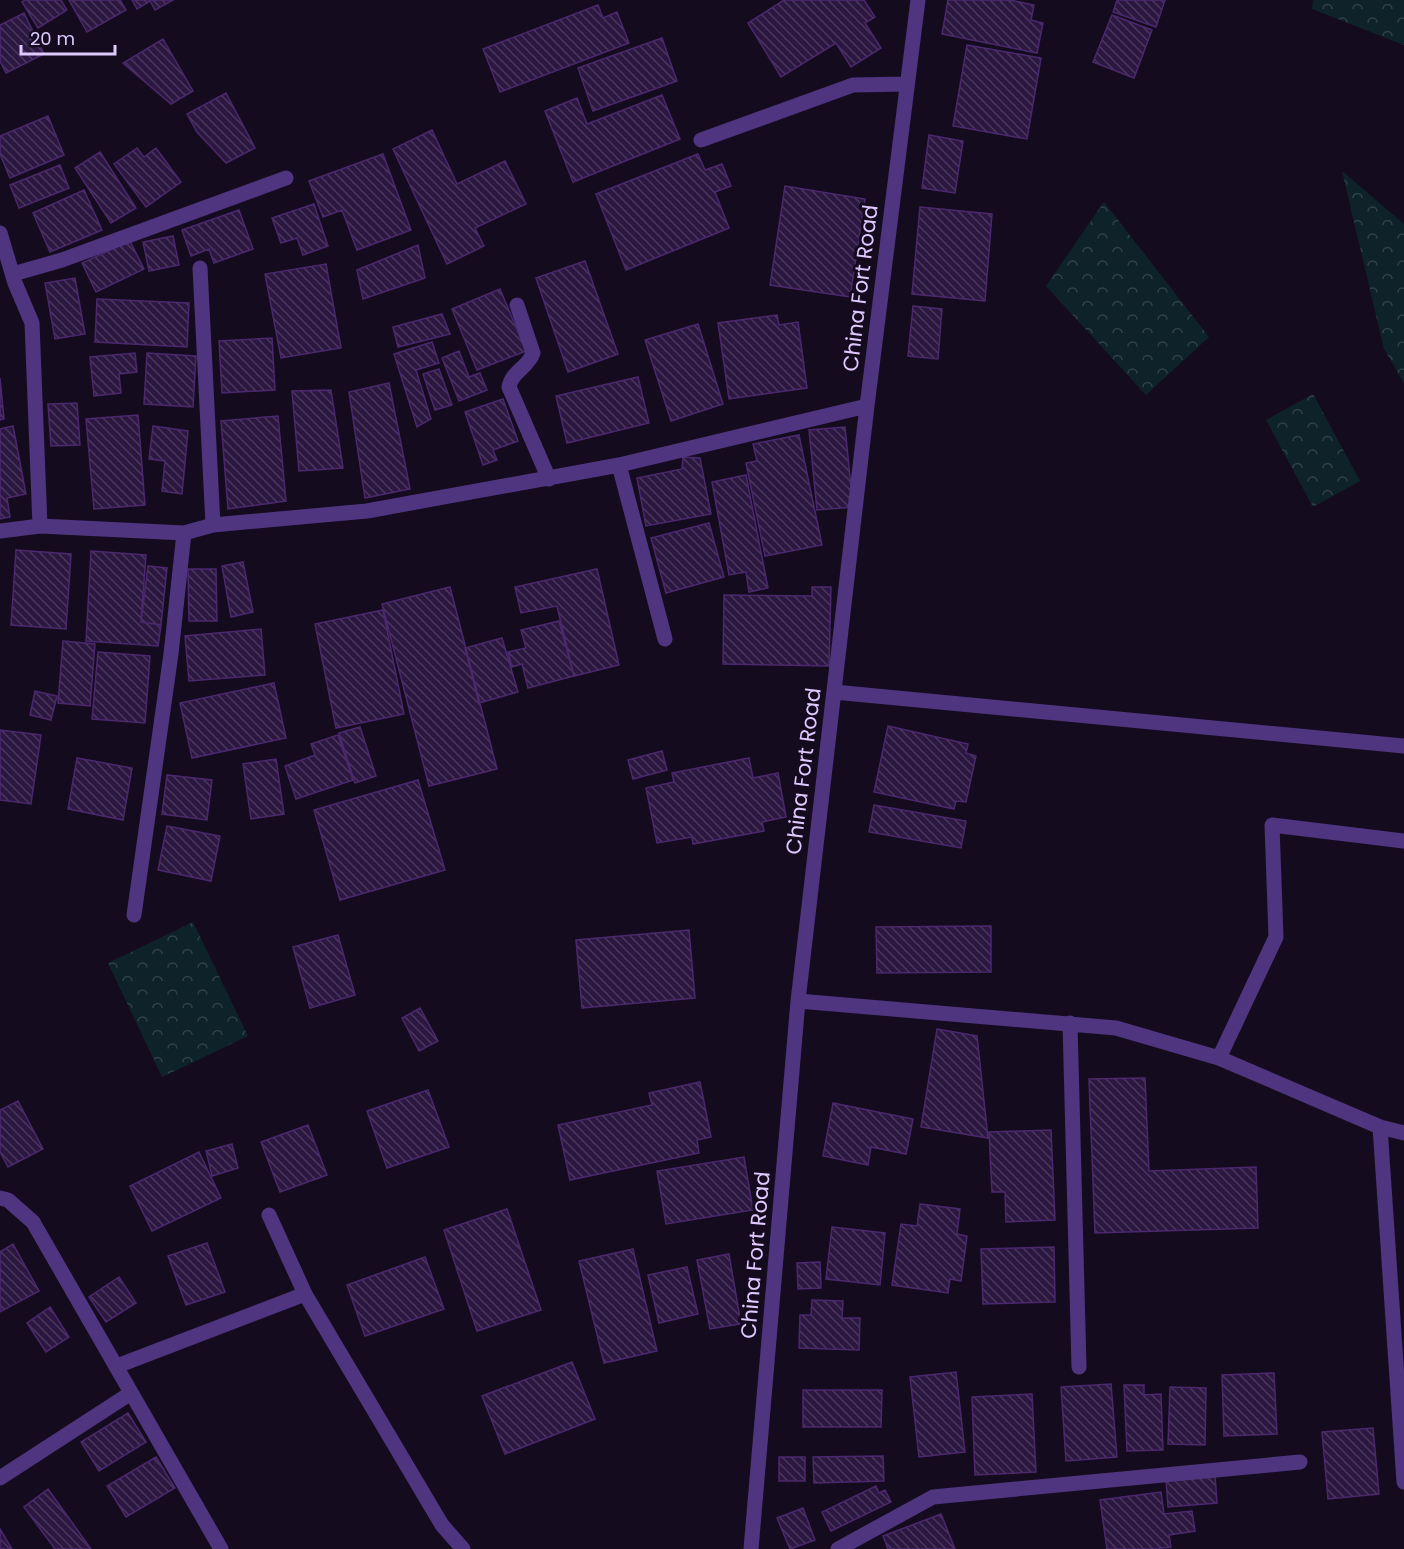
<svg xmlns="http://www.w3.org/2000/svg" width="1404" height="1549" font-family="Poppins,sans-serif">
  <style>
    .forest { fill: url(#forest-crowns) }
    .building { fill: url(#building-back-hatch); stroke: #4b286d; stroke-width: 1.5 }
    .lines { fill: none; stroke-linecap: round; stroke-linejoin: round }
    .minor { stroke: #4f357f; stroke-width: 15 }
    .labels { text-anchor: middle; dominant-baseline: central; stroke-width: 6; stroke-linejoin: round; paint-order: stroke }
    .street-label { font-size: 21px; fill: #e0c9ff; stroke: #150b1f }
  </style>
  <defs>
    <pattern id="forest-crowns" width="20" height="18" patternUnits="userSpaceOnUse" patternTransform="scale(1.5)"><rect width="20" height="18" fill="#0e2229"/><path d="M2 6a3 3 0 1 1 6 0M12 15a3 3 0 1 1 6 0" fill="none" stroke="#314149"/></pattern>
    <pattern id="building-back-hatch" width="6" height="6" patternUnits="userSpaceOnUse" patternTransform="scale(1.5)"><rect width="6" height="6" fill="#2c1740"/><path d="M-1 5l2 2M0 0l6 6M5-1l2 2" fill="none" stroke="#4a375d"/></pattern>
  </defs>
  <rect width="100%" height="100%" fill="#150b1f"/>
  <path class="forest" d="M1313,0H1404V45L1312,9Z
    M1342,171L1404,224V383L1384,349Z
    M1104,202L1209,337L1146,395L1046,286Z
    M1313,394L1360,481L1313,507L1266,420Z
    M193,922L248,1036L162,1077L108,963Z"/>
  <path class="building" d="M25,0H61L67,10L38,28L22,2Z
    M69,0H120L126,10L87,32Z
    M132,0H173L155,10L150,1L137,9Z
    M784,0H864L875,17L865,23L881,48L851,67L836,43L781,77L748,23Z
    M948,0H1010L1034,5L1031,20L1043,23L1037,53L942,34Z
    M1117,0H1165L1156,27L1113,12Z
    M598,5L603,18L617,12L629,43L500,92L483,49Z
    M24,13L44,54L6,73L0,61V25Z
    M1112,15L1152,30L1134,78L1093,62Z
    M662,38L677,81L593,111L578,68Z
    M163,39L193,91L171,104L123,63Z
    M967,45L1041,58L1027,139L953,126Z
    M226,93L255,148L226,163L197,132L187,114Z
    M662,95L680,139L573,182L545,111L577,98L587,124Z
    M48,116L64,155L10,178L0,154V136Z
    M432,130L457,184L505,161L526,204L475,228L484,246L447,264L393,149Z
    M929,135L963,141L955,193L922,188Z
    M137,148L144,157L156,148L181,182L146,207L114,164Z
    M100,152L136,208L111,223L75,168Z
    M383,154L411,230L357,250L342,210L323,217L309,181Z
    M698,154L705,170L722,164L731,186L715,192L729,228L626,270L596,194Z
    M60,165L69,188L19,208L10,185Z
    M785,186L865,199L850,297L770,285Z
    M84,190L102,230L50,252L33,213Z
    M314,204L328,246L303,255L297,238L281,243L272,218Z
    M920,207L992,214L985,301L912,294Z
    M239,210L253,249L214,263L209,249L191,256L182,230Z
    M173,236L179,265L149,271L143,242Z
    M130,241L144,269L96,292L82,263Z
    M418,245L425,278L363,299L357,270Z
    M585,261L618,354L568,372L536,278Z
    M326,264L341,348L281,358L265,274Z
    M75,278L85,334L55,339L45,283Z
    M500,289L526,351L477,370L452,309Z
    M97,299L189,303L187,347L95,342Z
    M913,306L942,309L938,359L908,356Z
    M442,314L450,334L398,347L393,327Z
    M777,315L779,325L798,322L807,388L729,399L718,323Z
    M698,324L723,404L671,421L645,340Z
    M272,338L275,390L222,393L219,341Z
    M432,342L439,363L416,370L431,419L417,427L394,354Z
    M459,351L469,377L480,373L487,390L459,401L442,358Z
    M135,353L137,372L119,374L121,393L94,396L90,357Z
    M147,353L196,356L193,407L144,404Z
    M439,369L452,405L435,410L423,374Z
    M638,377L649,423L567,443L556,396Z
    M0,378L4,419L0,420Z
    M389,383L410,489L365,498L349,392Z
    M331,390L343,468L299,471L292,391Z
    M503,399L518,441L493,450L497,460L483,465L465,412Z
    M77,403L80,445L51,446L48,404Z
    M138,415L145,505L94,509L86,419Z
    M278,416L286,501L228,509L221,421Z
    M13,426L26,494L7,498L10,517L0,519V429Z
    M153,426L188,431L182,494L162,491L165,461L149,459Z
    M845,427L853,507L817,510L809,430Z
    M799,435L822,545L765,556L746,463L757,461L753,444Z
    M683,457L700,458L711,514L646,526L637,478L682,469Z
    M746,475L768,588L749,592L746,572L729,575L712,482Z
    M709,523L724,577L666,593L651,538Z
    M16,550L71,554L66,629L11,625Z
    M91,551L146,555L141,622L161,625L158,646L86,641Z
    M243,562L253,612L231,617L222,566Z
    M148,566L167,568L161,625L141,622Z
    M188,569H216L217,621H189Z
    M597,569L619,665L574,676L557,606L521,613L515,587Z
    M450,587L497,769L429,786L382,604Z
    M812,587H831L829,666L723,664L724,595L812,596Z
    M383,610L404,714L336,728L315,624Z
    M559,621L574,676L528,688L522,664L512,667L508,652L526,648L521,630Z
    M261,629L265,675L189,681L185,636Z
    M502,638L518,692L479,703L465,648Z
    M63,641L95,644L90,706L58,703Z
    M98,652L150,656L145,723L92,719Z
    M274,683L286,738L192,758L180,703Z
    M35,691L57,696L51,720L30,715Z
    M888,726L968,744L966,753L976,756L966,802L956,801L954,809L874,792Z
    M360,727L376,776L355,783L339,733Z
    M0,730L41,735L31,804L0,800Z
    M338,735L353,780L296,799L285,766L315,755L311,744Z
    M662,751L667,770L633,779L628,760Z
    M77,758L132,768L123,820L68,809Z
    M749,758L753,778L778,773L786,817L762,822L764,831L693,844L692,837L657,843L646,788L674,782L672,773Z
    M276,759L284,814L251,819L243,764Z
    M167,775L212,780L207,820L162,814Z
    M418,780L445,870L340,900L314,810Z
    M874,805L966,821L961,848L869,832Z
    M167,826L220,836L211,881L158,870Z
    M991,926V972L877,973L876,927Z
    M689,930L695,998L582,1008L576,940Z
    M338,935L355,995L310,1008L293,947Z
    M420,1008L438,1041L419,1051L402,1018Z
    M937,1029L977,1036L988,1138L921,1127Z
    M1145,1078L1149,1171L1256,1167L1258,1228L1095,1233L1089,1079Z
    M700,1082L711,1137L697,1140L699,1153L570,1180L558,1125L652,1105L649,1093Z
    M428,1090L449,1147L387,1168L367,1111Z
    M18,1101L43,1149L8,1167L0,1152V1110Z
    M833,1103L913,1119L906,1154L871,1147L868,1165L823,1156Z
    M308,1125L327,1175L280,1192L261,1142Z
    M1051,1130L1055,1220L1006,1222L1005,1192H992L989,1132Z
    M232,1144L238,1168L212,1176L206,1151Z
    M199,1152L221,1198L152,1231L130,1186Z
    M744,1157L753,1210L666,1224L657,1171Z
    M920,1204L960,1209L957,1234L967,1236L961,1281L950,1279L948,1293L892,1285L901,1224L917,1226Z
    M507,1209L541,1310L477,1331L444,1230Z
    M832,1227L885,1233L880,1285L826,1279Z
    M207,1243L225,1292L186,1305L168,1256Z
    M13,1244L39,1291L0,1312V1252Z
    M1054,1247L1055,1302L983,1304L981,1249Z
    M633,1249L657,1351L604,1363L579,1261Z
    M729,1254L741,1324L710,1329L697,1260Z
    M425,1257L444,1309L365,1336L347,1285Z
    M820,1262L821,1288L798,1289L797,1263Z
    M687,1267L698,1314L659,1323L648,1275Z
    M119,1277L136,1303L106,1322L89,1297Z
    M812,1300L843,1301L842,1318H860L859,1350L799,1348L800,1315H811Z
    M50,1307L69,1337L46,1352L27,1323Z
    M572,1362L595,1419L505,1454L482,1396Z
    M956,1372L965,1452L919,1457L910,1377Z
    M1274,1373L1277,1434L1224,1436L1222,1375Z
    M1111,1384L1117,1457L1066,1461L1061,1387Z
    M1124,1385H1144V1395L1161,1394L1163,1450L1127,1451Z
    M1170,1387L1206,1388L1205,1445L1168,1444Z
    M803,1390H882L881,1427H803Z
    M1032,1394L1036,1472L975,1475L972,1397Z
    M128,1413L146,1442L99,1471L81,1442Z
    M1373,1428L1379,1494L1328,1499L1322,1432Z
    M883,1456L884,1481L814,1483L813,1457Z
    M156,1457L175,1488L126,1517L107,1486Z
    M779,1457H805V1481H779Z
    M1215,1475L1217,1503L1168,1507L1166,1480Z
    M876,1486L879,1493L885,1490L891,1502L831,1531L822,1512Z
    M48,1489L91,1549H55L24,1507Z
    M1161,1492L1164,1514L1192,1511L1195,1531L1169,1535L1171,1547L1156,1549H1107L1100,1500Z
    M803,1508L815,1540L790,1549L777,1518Z
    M941,1514L955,1549H888L883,1536Z
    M0,1529L12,1549H0Z"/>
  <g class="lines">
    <path class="minor" d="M701,140L853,85L907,84
      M0,233L15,283L32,323L40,526
      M200,268L213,525
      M13,274L62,260L286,178
      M517,305L533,353C528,368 512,371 509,387L549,479
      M619,465L665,639
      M0,531L40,526L184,533L213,525L367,511L619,465L867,406
      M834,692L1404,746
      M134,915L171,654L184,533
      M798,1001L1116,1028L1219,1058L1380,1127L1404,1133
      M1070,1023L1079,1367
      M1219,1058L1276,937L1272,825L1404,841
      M1380,1127L1404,1482
      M0,1198L8,1200L33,1222L221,1549
      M269,1215L305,1294L442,1525L463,1549
      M117,1366L305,1294
      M0,1478L131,1393
      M751,1549L798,1001L867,406L918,0
      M838,1549L933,1497L1300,1462"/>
  </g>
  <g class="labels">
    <g class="street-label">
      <text transform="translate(860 288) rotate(-83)">China Fort Road</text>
      <text transform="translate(803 771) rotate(-83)">China Fort Road</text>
      <text transform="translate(755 1255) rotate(-85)">China Fort Road</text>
    </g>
  </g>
  <path d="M21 45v9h94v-9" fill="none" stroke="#e0c9ff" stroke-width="3"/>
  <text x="30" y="45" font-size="18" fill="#e0c9ff" stroke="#150b1f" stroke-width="4.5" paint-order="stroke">20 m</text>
</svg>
